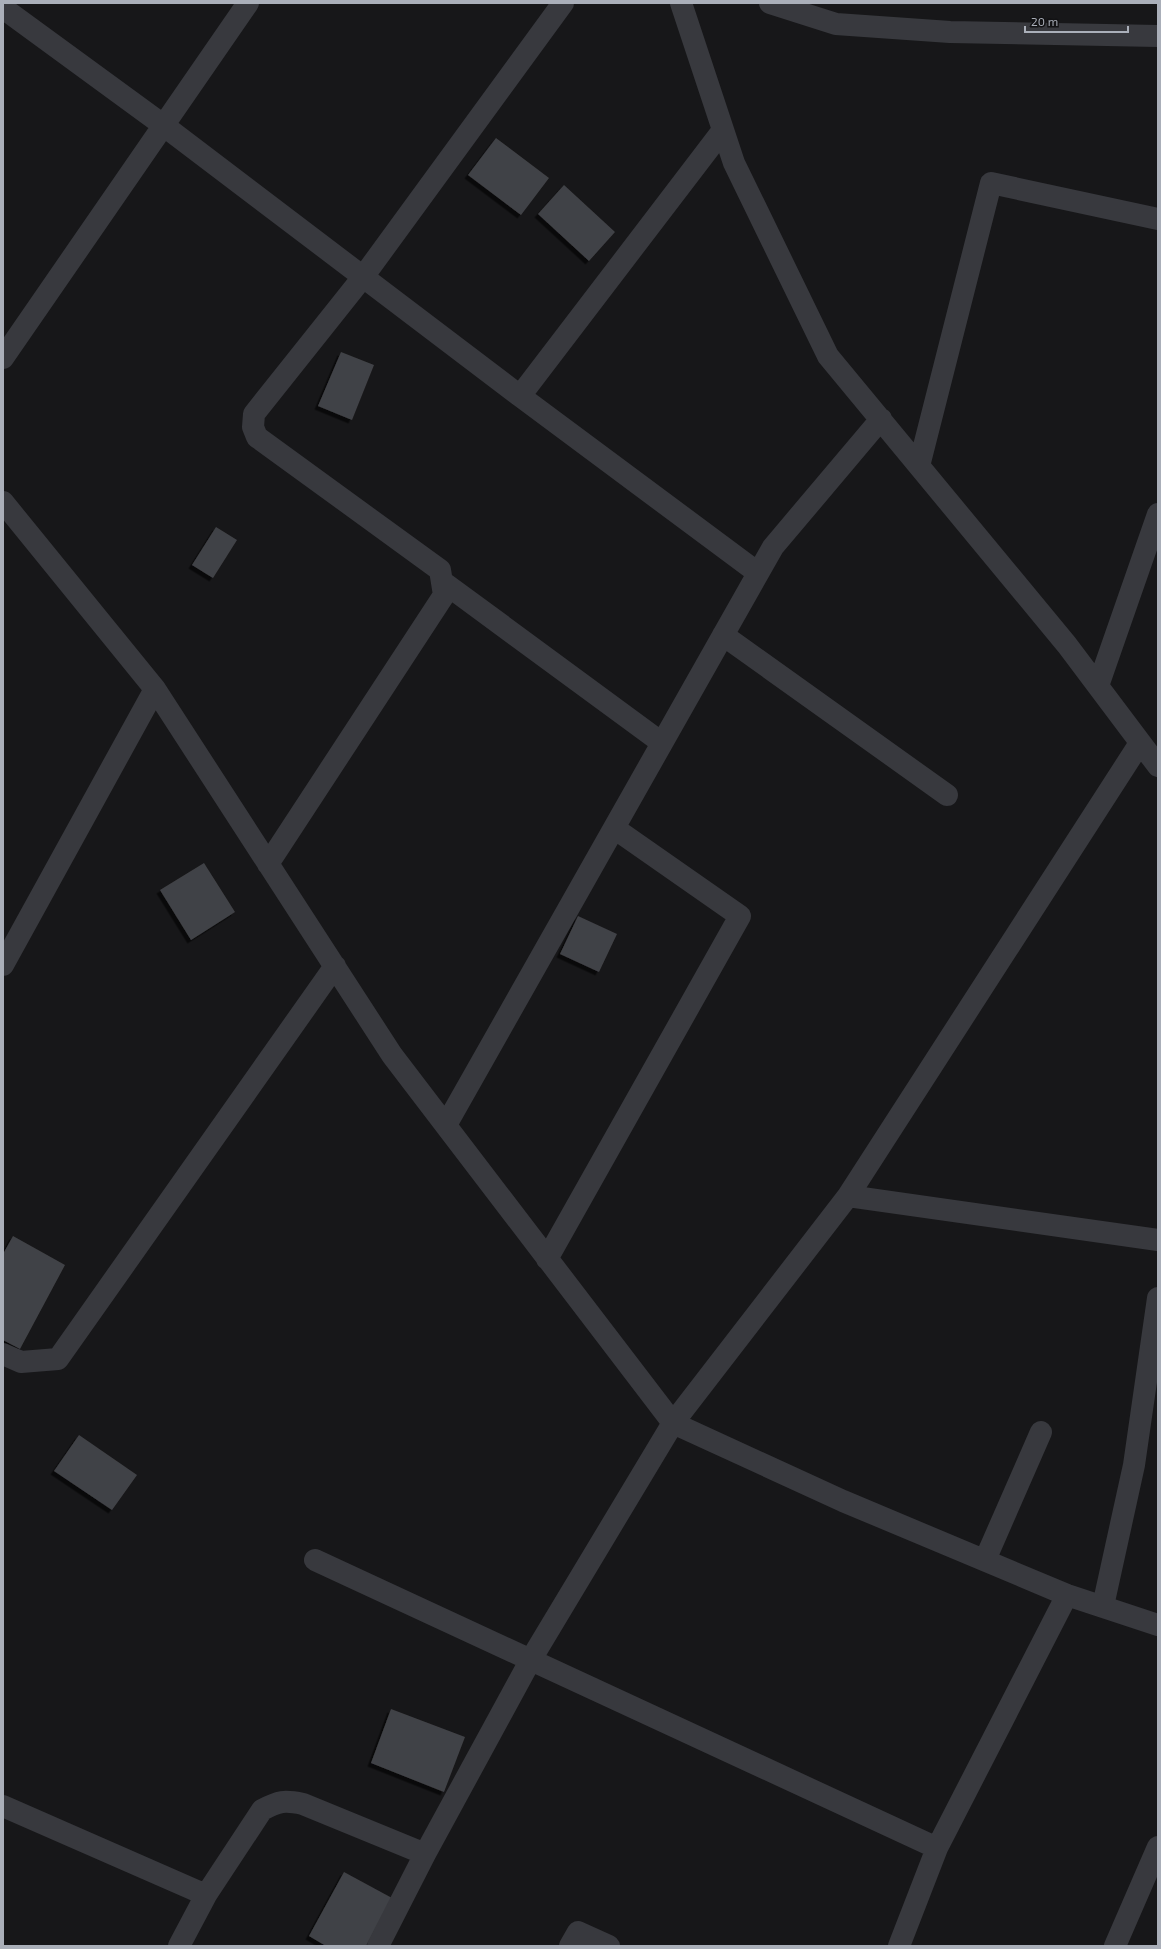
<svg xmlns="http://www.w3.org/2000/svg" width="1161" height="1949" font-family="'Exo 2',sans-serif">
  <style>
    .building { fill: #414246; filter: url(#shadow) }
    .lines { fill: none; stroke-linecap: round; stroke-linejoin: round }
    .minor { stroke: #38393e; stroke-width: 22 }
  </style>
  <defs>
    <filter id="shadow"><feDropShadow dx="-3.5" dy="3.5" stdDeviation="0" flood-color="#0009"/></filter>
  </defs>
  <rect width="100%" height="100%" fill="#171719"/>
  <path class="building" d="M496,138L549,178L521,215L468,175Z
    M564,185L615,232L589,261L538,214Z
    M341,352L374,365L352,420L318,406Z
    M216,527L237,540L213,578L192,565Z
    M204,863L235,912L191,940L160,890Z
    M578,916L617,934L599,972L560,954Z
    M13,1236L65,1265L20,1349L3,1340V1254Z
    M79,1435L137,1475L112,1510L54,1471Z
    M391,1709L465,1737L444,1792L371,1763Z
    M344,1872L392,1898L366,1946H326L309,1936Z"/>
  <g class="lines">
    <path class="minor" d="M681,3L734,163L828,356L1067,645L1158,766
      M770,3L836,24L950,32L1158,36
      M3,8L163,125L520,396
      M723,130L520,396L758,573
      M3,358L248,3
      M919,466L991,183L1158,219
      M3,502L155,689L392,1055L673,1423L843,1501L1067,1595L1158,1625
      M443,582L662,743
      M723,635L947,795
      M1098,686L1158,514
      M268,864L444,595L440,570L257,437L253,427L254,414L363,277L563,3
      M3,965L155,689
      M446,1125L773,547L881,419
      M848,1196L1158,1240
      M547,1259L740,916L614,828
      M3,1354L21,1362L58,1359L335,966
      M315,1560L937,1848
      M985,1560L1041,1432
      M1103,1606L1134,1465L1158,1298
      M3,1806L206,1895
      M179,1946L206,1895L262,1810C279,1801 284,1800 303,1804L425,1854
      M378,1946L425,1854L530,1661L673,1423L848,1196L1140,743
      M570,1946L578,1932L609,1946
      M899,1946L937,1848L1067,1595
      M1115,1946L1158,1847"/>
  </g>
  <rect width="1161" height="1949" fill="none" stroke="#aaafb9" stroke-width="8"/>
  <path d="M1025 26v6h103v-6" fill="none" stroke="#aaafb9" stroke-width="2"/>
  <text x="1031" y="26" font-size="12" fill="#aaafb9" stroke="#121214" stroke-width="3" paint-order="stroke">20 m</text>
</svg>
